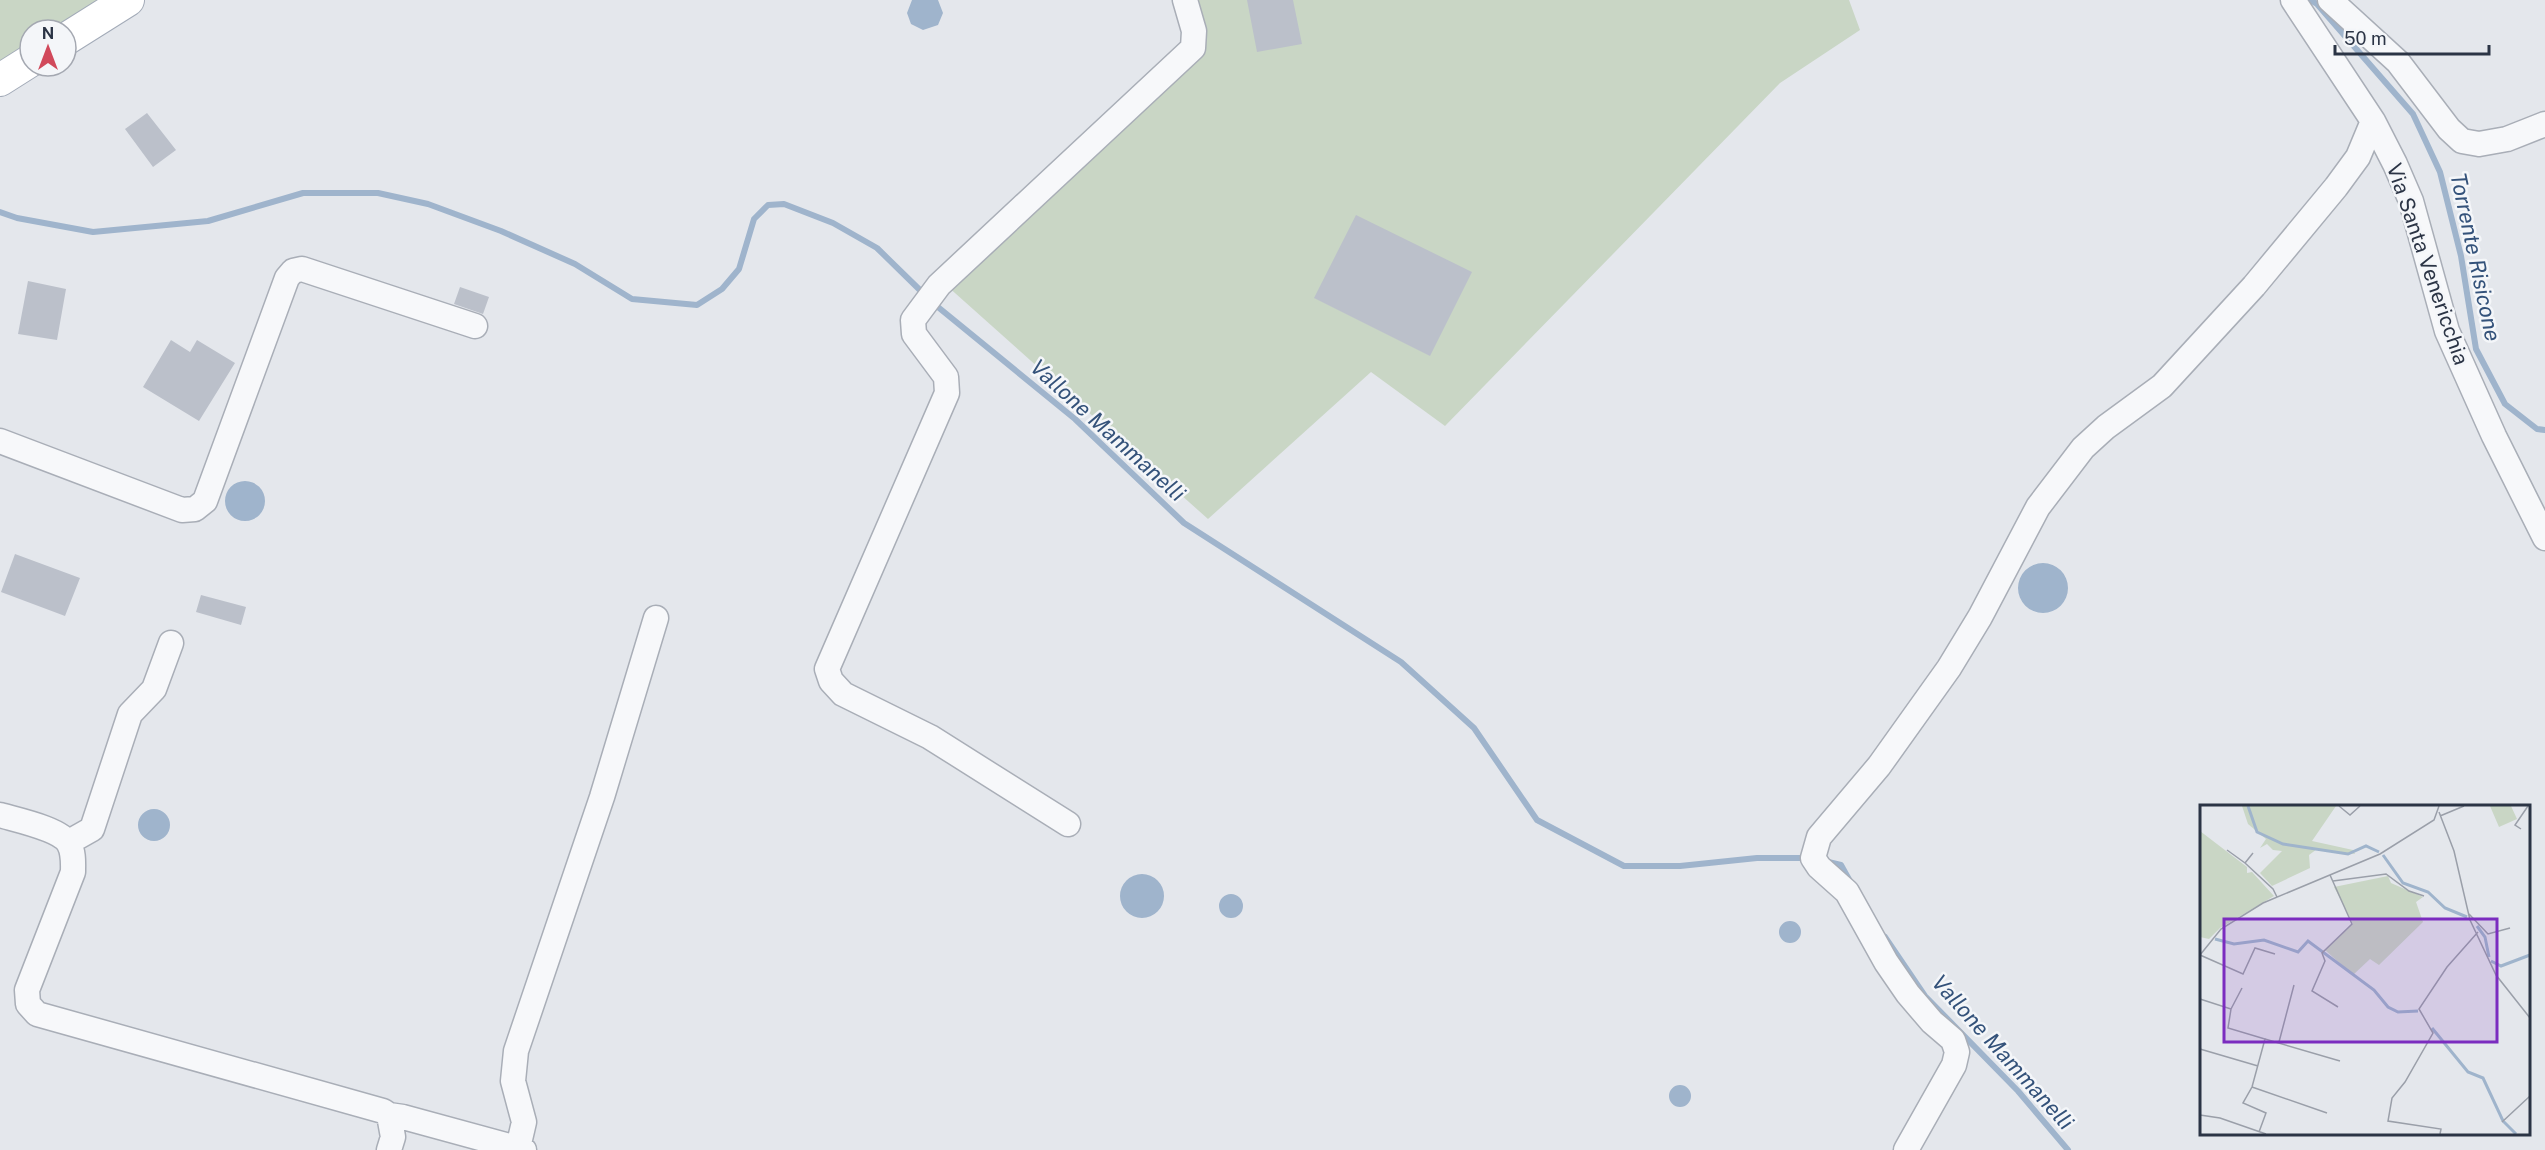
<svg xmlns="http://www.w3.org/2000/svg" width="2545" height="1150" font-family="'Public Sans',sans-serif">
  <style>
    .green { fill: #c9d6c5 }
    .water { fill: #9fb4cc }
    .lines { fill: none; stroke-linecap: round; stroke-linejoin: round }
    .stream { stroke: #9fb4cc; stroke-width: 6 }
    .building { fill: #bbc0ca }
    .minor-casing { stroke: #a9aeb7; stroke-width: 27 }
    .major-casing { stroke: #a3abb8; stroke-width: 34 }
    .minor { stroke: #f7f8fa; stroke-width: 24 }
    .major { stroke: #fff; stroke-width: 32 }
    .labels { text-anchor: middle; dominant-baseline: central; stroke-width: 5; stroke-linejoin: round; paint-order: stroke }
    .street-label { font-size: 21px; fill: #2b3445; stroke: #f4f6f9 }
    .water-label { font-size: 22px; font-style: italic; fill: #34527a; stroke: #f4f6f9 }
    .inset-river { fill: none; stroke: #9fb4cc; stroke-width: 3 }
    .inset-road { fill: none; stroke: #9a9fa9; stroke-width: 1.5 }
    .view { fill: #7b2cbf; fill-opacity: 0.15; stroke: #7b2cbf; stroke-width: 3 }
    .inset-edge { fill: none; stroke: #2b3445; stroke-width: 3 }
  </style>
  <rect width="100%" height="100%" fill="#e4e7ec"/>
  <path class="green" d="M0,0H104L56,30H30V46L0,64Z
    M1189,0H1849L1860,30L1780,83L1445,426L1371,372L1208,519L946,285L1206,48Z"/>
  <path class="water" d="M912,0H938L943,13L938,25L923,30L911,24L907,13Z
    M225 501a20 20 0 1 1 40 0a20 20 0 1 1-40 0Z
    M2018 588a25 25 0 1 1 50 0a25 25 0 1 1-50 0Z
    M138 825a16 16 0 1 1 32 0a16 16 0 1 1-32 0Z
    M1120 896a22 22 0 1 1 44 0a22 22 0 1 1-44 0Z
    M1219 906a12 12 0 1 1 24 0a12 12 0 1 1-24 0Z
    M1779 932a11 11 0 1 1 22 0a11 11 0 1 1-22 0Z
    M1669 1096a11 11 0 1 1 22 0a11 11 0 1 1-22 0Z"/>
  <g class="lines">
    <path class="stream" d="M2310,0L2317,4L2413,114L2440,172L2461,256L2476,349L2505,404L2537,429L2545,430
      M0,212L17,218L93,232L208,221L303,193H378L428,204L501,231L575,264L632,299L697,305L722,289L739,269L754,219L768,205L784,204L833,223L877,248L926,296
      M933,303L1075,419L1184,523L1401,662L1474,728L1537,820L1624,866H1680L1757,858H1809
      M1824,861L1841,865L1851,883
      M1885,937L1925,996L2018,1091L2068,1150"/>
  </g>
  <path class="building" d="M1247,0H1293L1302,44L1257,52Z
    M147,113L176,150L153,167L125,129Z
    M1356,215L1472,272L1430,356L1314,298Z
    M28,281L66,289L57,340L18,334Z
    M460,287L489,297L483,314L454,304Z
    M171,340L190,352L197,340L235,363L199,421L143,387Z
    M15,554L80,578L65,616L1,592Z
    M201,595L246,607L241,625L196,612Z"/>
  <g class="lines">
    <g class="minor-casing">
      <path id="minor" d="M2293,0L2373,121L2395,164L2411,201L2447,331L2494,436L2545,538
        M2330,0L2398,62L2449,129L2462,141L2479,144L2507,139L2545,124
        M0,441L182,510L195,509L205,501L287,278L293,271L302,269L475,326
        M0,815C17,820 61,829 69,844C74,853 73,863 73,872L27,990L28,1004L37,1014L383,1111L389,1115L393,1137L389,1150
        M1068,824L930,737L843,694L831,681L827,669L947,393L946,377L914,334L913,320L939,285L1193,48L1194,31L1185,0
        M69,842L92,829L130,714L154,689L171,643
        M389,1115L403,1117L524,1150
        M518,1148L524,1122L513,1081L516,1051L602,797L656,618
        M1906,1150L1954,1065L1957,1052L1953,1040L1932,1022L1908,994L1886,962L1847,892L1819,867L1813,858L1819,837L1879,766L1949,668L1980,617L2038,507L2083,448L2106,427L2162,386L2254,286L2336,187L2358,157L2373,121"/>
    </g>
    <g class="major-casing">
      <path id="major" d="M66,39L128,0
        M0,80L30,61"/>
    </g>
    <use href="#minor" class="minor"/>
    <use href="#major" class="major"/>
  </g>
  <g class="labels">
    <g class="street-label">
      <text transform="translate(2428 264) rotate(71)">Via Santa Venericchia</text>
    </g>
    <g class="water-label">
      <text transform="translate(2476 257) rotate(78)">Torrente Risicone</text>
      <text transform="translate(1108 430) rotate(42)">Vallone Mammanelli</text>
      <text transform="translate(2003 1052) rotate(48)">Vallone Mammanelli</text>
    </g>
  </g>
  <g transform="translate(2200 805)">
    <rect width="330" height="330" fill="#e4e7ec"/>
    <path d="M42,1H136L112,36L153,45L155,49L117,44L109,50L110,63L72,81L60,68L82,46L73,45L67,39L60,43L66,34L48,19ZM290,1H311L317,14L299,22ZM0,26L47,62V68L52,67L74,91L20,123L9,134L0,132ZM188,71L191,78L223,92L216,97L223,117L179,160L170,154L153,170L125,145L153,119L134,82Z" fill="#c9d6c5"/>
    <path class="inset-river" d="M48,1L57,27L83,39L148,49L166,41L179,47M183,50L203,78L228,87L245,103L267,112M277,121L285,132L289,152M15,134L34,139L64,135L98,147L108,136L174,185L188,202L198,207L218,206M291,156L301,161L330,150M232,223L268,267L283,273L303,316L316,329"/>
    <path class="inset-road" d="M139,1L150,10L160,1M239,7L254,46L270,115L296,170L330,213M240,11L264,1M321,24L315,20L328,1M27,45L45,58M53,48L45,58L73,84L77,92M130,70L152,119L122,148L125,156L112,186L138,202M133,76L186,69L209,86L224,91M269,109L288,129L310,123M0,150L43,169L55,143L75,149M0,150L21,124L63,98L180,49L234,15L239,1M0,194L31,204L28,223L65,234L52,282L43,298L66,308L59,327M31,204L42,183M65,234L140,256M79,237L94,180M0,244L58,261M52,282L127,308M0,310L20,313L66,329M302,317L330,291M240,329L241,324L188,316L192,293L205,277L233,228L219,204L247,162L278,127"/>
    <path class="view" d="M24,114H297V237H24Z"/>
    <rect width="330" height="330" class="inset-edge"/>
  </g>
  <g transform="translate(48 48)"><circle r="28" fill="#f4f6f9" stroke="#a4a8b1" stroke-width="1.5"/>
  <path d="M0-4.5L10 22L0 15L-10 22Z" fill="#d1495b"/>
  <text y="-9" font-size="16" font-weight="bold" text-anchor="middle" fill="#2b3445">N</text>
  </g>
  <path d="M2335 45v9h154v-9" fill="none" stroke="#2b3445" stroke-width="3"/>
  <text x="2344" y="45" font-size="18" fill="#2b3445" stroke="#f4f6f9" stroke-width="4.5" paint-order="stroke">50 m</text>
</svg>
